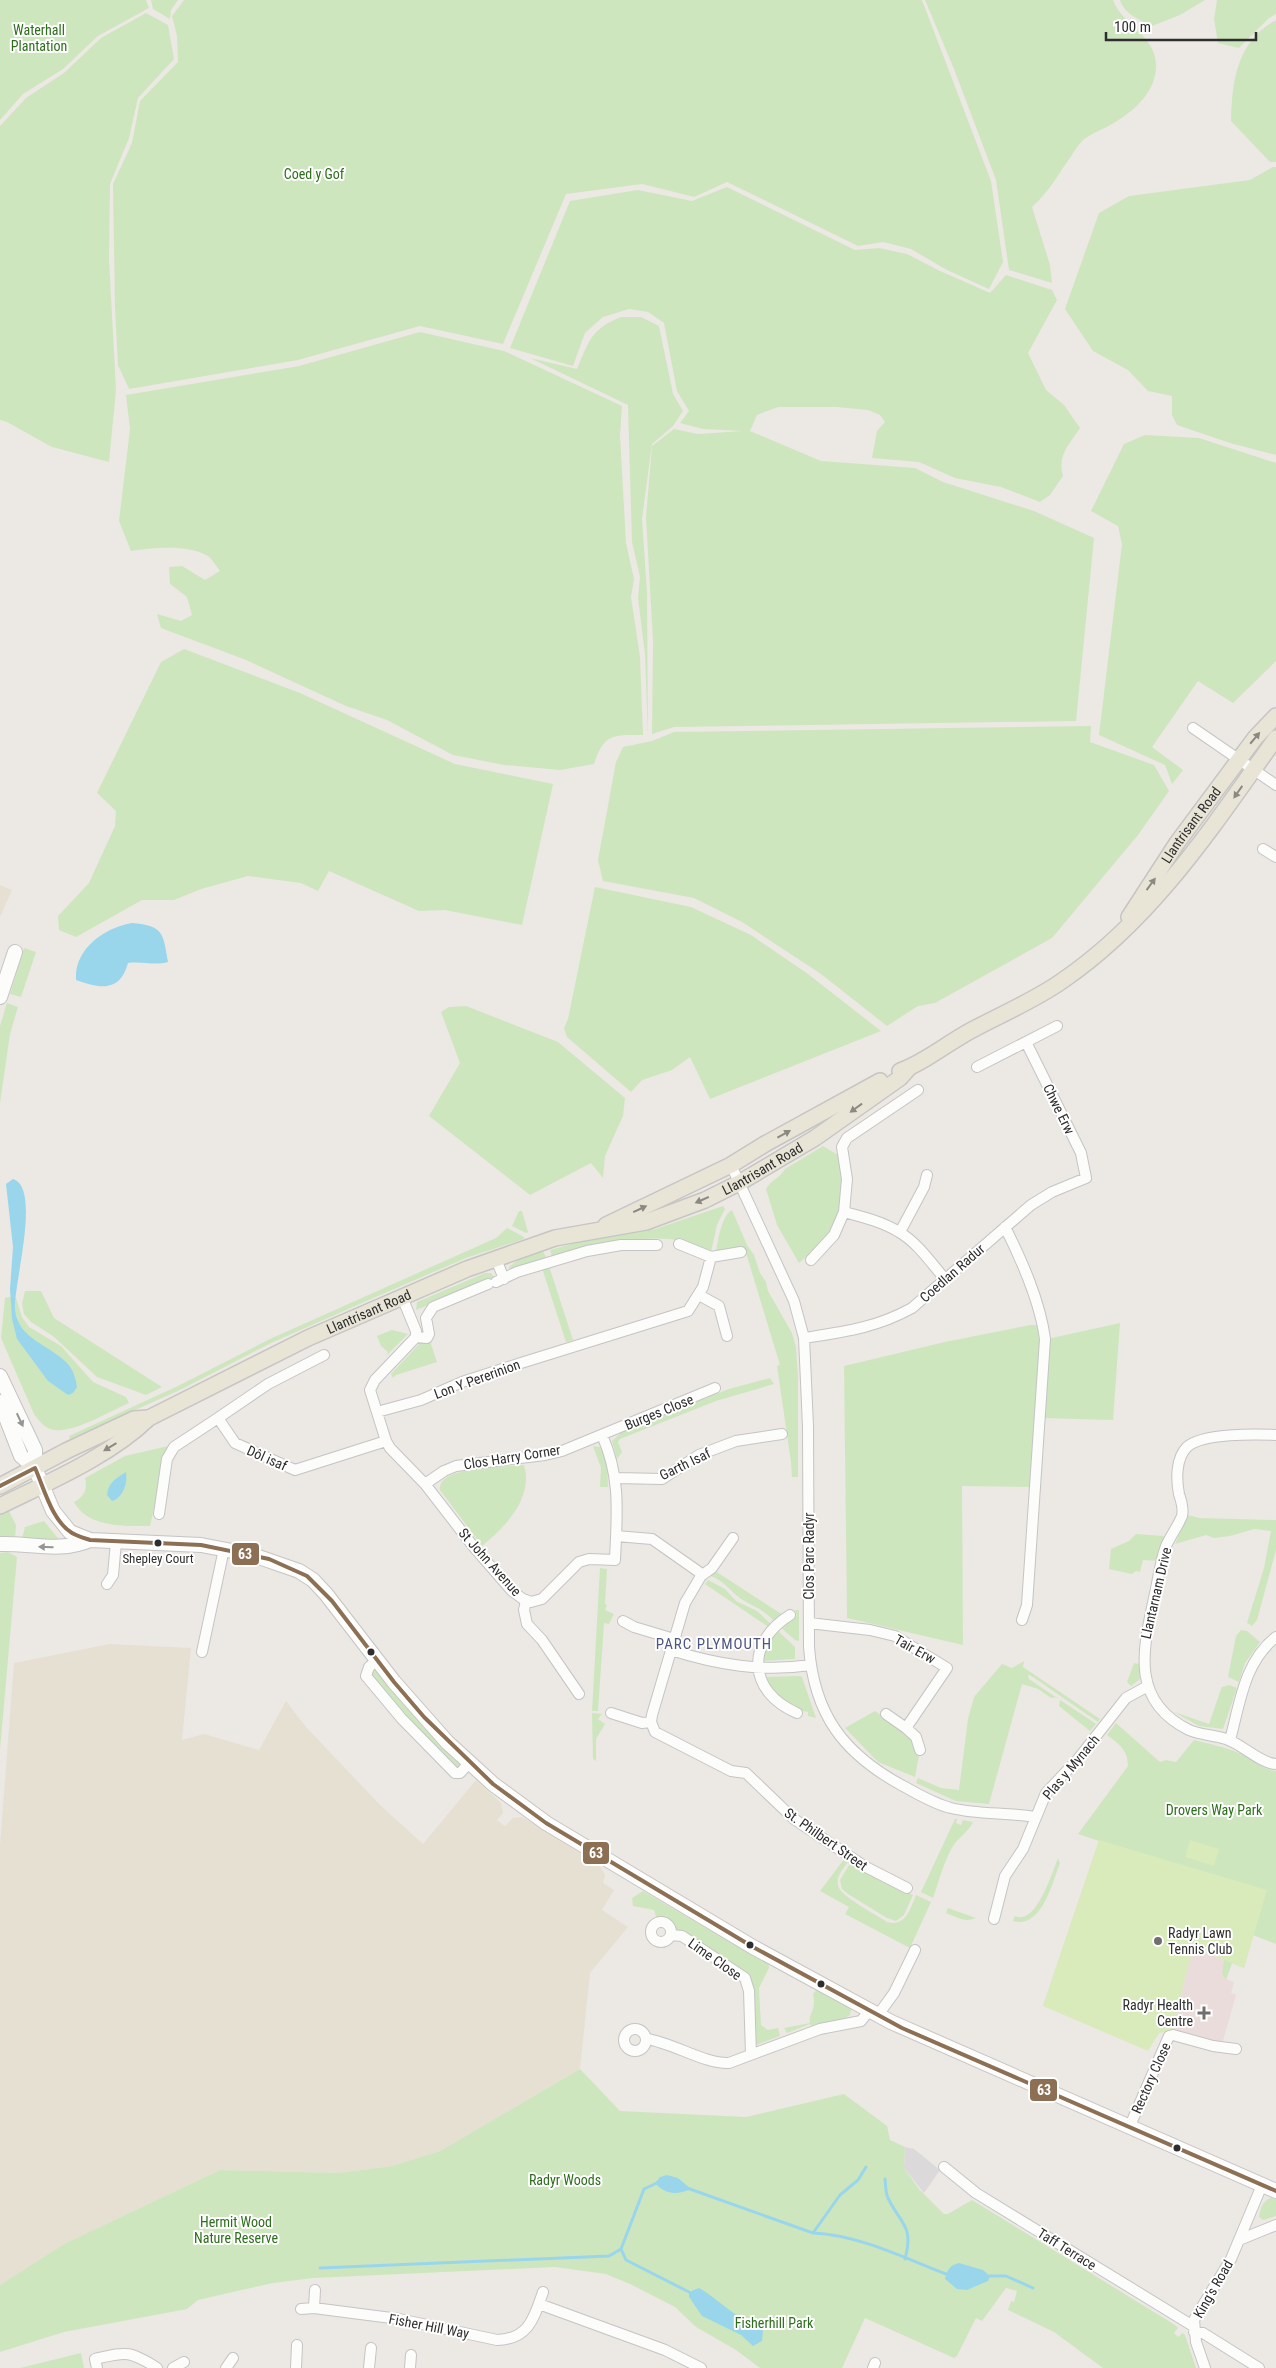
<svg xmlns="http://www.w3.org/2000/svg" width="1276" height="2368" font-family="'Roboto Condensed',sans-serif">
  <style>
    .industrial { fill: #dcd9db }
    .education { fill: #e6e0d3 }
    .medical { fill: #e9dcdb }
    .green { fill: #cee6be }
    .pitch { fill: #d9eabb }
    .water { fill: #99d6ec }
    .lines { fill: none; stroke-linecap: round; stroke-linejoin: round }
    .stream { stroke: #99d6ec; stroke-width: 3 }
    .street-casing { stroke: #c5c4c5; stroke-width: 12 }
    .secondary-casing { stroke: #c5c4c5; stroke-width: 16 }
    .primary-casing { stroke: #c6c5c4; stroke-width: 18 }
    .street { stroke: #fcfcfb; stroke-width: 10 }
    .secondary { stroke: #fcfcfb; stroke-width: 14 }
    .primary { stroke: #e8e4d6; stroke-width: 15 }
    .bus-1-casing { stroke: #fff; stroke-width: 8 }
    .bus-1 { stroke: #8d7054; stroke-width: 4 }
    .oneway { fill: #8b8982 }
    .oneway2 { fill: #959594 }
    .bus-dot { fill: #2e2e2e; stroke: #fff; stroke-width: 2 }
    .poi-dot { fill: #706f6e; stroke: #fff; stroke-width: 2 }
    .labels { text-anchor: middle; dominant-baseline: central; stroke-width: 4; stroke-linejoin: round; paint-order: stroke }
    .bus-label { font-size: 13px; fill: #2e2e2e; stroke: #fff }
    .park-label { font-size: 14px; fill: #2c6e1b; stroke: #fff }
    .street-label { font-size: 14px; fill: #2e2e2e; stroke: #fff }
    .poi-label { font-size: 14px; fill: #2e2e2e; stroke: #fff; text-anchor: start }
    .neighbourhood-label { font-size: 15px; letter-spacing: 1px; fill: #4d5680; stroke: #fff }
    .line-badge { stroke: #fff; stroke-width: 2 }
    .badge-label { font-size: 14px; text-anchor: middle; font-weight: bold; fill: #fff }
  </style>
  <rect width="100%" height="100%" fill="#ece8e4"/>
  <path class="industrial" d="M905,2147L914,2149L940,2170L924,2193L904,2168Z"/>
  <path class="education" d="M0,885L12,890L0,917Z
    M110,1644L191,1648L182,1740L204,1734L259,1750L286,1701L306,1727L381,1806L423,1844L476,1780L501,1803L503,1813L497,1820L502,1824L505,1826L513,1818L522,1817L599,1865L605,1875L603,1883L614,1890L602,1910L628,1927L590,1973L580,2069L440,2151L392,2166L339,2173L220,2170L64,2244L0,2285V1845L14,1663Z"/>
  <path class="medical" d="M1193,1947L1232,1963L1226,1979L1234,1982L1231,1993L1236,1995L1222,2044L1172,2031Z"/>
  <path class="green" d="M0,0H146L149,8L98,36L63,69L23,94L0,120Z
    M151,0H178L171,10L170,19L153,9Z
    M184,0H922L991,181L1003,262L989,289L947,270L911,249L883,242L858,246L727,182L694,197L642,184L566,194L503,344L420,326L298,360L129,389L118,365L115,308L113,184L132,143L140,101L178,62L177,36L172,16Z
    M925,0H1113C1122,24 1149,32 1155,57C1161,85 1139,108 1117,121C1107,128 1093,132 1083,140C1079,144 1075,150 1072,155C1059,173 1049,192 1032,207L1050,265L1052,283L1009,270L996,180L954,69Z
    M1120,0H1205L1180,15L1152,26C1140,20 1124,14 1120,0Z
    M1217,0H1276V14L1269,18L1239,48L1218,43L1214,19Z
    M146,13L168,25L174,59L138,98L129,138L110,184L109,259L116,390L109,462L52,447L7,422L0,420V126L26,98L64,73L101,38Z
    M1276,20V162H1270L1231,121C1232,81 1237,41 1276,20Z
    M1273,167H1276V455L1230,443L1177,425L1172,415V396L1148,391L1128,370L1093,351L1065,309L1099,213L1129,196L1250,180Z
    M727,187L855,250L879,248L907,254L940,271L990,293L1006,275L1052,290L1057,300L1028,353L1046,390L1064,405L1080,428C1069,445 1057,455 1063,476L1050,495L1040,502L1001,487L955,478L919,462L872,458L877,431L885,422L880,415L868,410L837,407H778L757,415L750,431L821,461L915,468L943,482L1034,511L1094,538L1076,721L674,727L652,734L653,641L646,517L652,446L674,429L698,434L742,431L703,429L680,423L689,411L677,391L664,323L648,312L629,309L603,317L585,333L573,366L510,348L570,201L638,190L692,201Z
    M621,317H641L659,326L673,394L683,411L673,426L652,444L642,519L647,592L648,736L645,654L638,598L640,577L632,542L628,405L530,358L577,369C589,341 591,329 621,317Z
    M420,332L504,351L622,406L620,435L626,543L634,579L631,597L640,657L643,735C613,735 604,733 594,764L560,770L504,765L453,755L387,720L346,706L246,660L161,628L157,614L181,621L192,615L187,597L170,584L169,567L182,566L205,580L220,571C217,567 212,559 208,556C186,544 154,548 131,551L119,521L130,429L126,395L299,366Z
    M1145,435L1199,438L1276,463V661L1233,703L1198,681L1152,747L1183,770L1172,784L1165,765L1099,735L1122,544L1118,526L1091,511L1124,444Z
    M184,649L300,693L455,764L553,784L522,925L445,910L419,911L329,871L318,891L301,883L248,876L201,889L174,900H142L76,937L59,930L58,916L89,883L115,826L116,811L97,793L161,662Z
    M1091,726L1090,742L1154,765L1169,791L1138,835L1052,938L935,1003L918,1006L887,1026L821,974L742,922L694,898L603,881L598,860L616,762L623,747L652,741L674,732Z
    M595,887L691,907L751,935L808,974L881,1031L710,1099L690,1057L672,1070L642,1080L631,1092L567,1037L564,1028L568,1019Z
    M24,948L36,952L21,997L10,994Z
    M7,1003L18,1007L10,1034L0,1103V1026Z
    M466,1006L558,1042L625,1098L623,1116L605,1156L603,1178L591,1163L530,1195L429,1116L460,1063L441,1012L449,1007Z
    M823,1146L838,1155C844,1183 843,1210 828,1236C822,1246 808,1255 799,1263L777,1225L766,1189C771,1180 780,1178 785,1169Z
    M723,1206L725,1209L717,1225L711,1252C701,1249 693,1243 682,1241C640,1232 593,1249 552,1257L550,1250L594,1238L655,1229Z
    M732,1210L747,1245L754,1255L760,1273L766,1282L768,1291L792,1333L796,1347L798,1376V1477H792L791,1462L777,1366L780,1365L746,1253L716,1252C718,1241 721,1216 732,1210Z
    M519,1211H522L528,1232L526,1233L512,1226Z
    M507,1228L524,1237V1239L466,1258L371,1299L271,1343L180,1390L70,1439L69,1436L178,1386L270,1339L496,1238Z
    M543,1251L547,1259L510,1271L509,1267L519,1259Z
    M549,1266L573,1340L566,1342L542,1268Z
    M485,1273H491L495,1278L416,1310L417,1302Z
    M25,1291H41L54,1318L162,1387L146,1395L97,1377L53,1336L31,1322L24,1314L22,1304Z
    M9,1297L16,1298L22,1317L29,1327L61,1346L93,1382L126,1397L129,1403C110,1411 67,1438 48,1428C42,1425 38,1419 34,1414L1,1338L5,1298Z
    M1120,1323L1113,1420L1042,1418L1047,1339Z
    M1030,1325H1039L1042,1340L1032,1487L962,1486L963,1645L847,1618L844,1366L945,1342Z
    M392,1330L408,1334L386,1356L388,1352L381,1346L377,1336Z
    M422,1341L431,1344L437,1362L396,1375L393,1378L391,1374Z
    M770,1378L774,1384L716,1401L620,1439L618,1442L622,1452L617,1459L612,1441L623,1431L729,1389Z
    M168,1446L150,1526C125,1526 88,1528 74,1502C84,1497 88,1489 85,1478L125,1456Z
    M593,1446L600,1447L607,1462L608,1487H600L601,1468Z
    M524,1465C534,1498 505,1527 482,1546L440,1490C436,1466 506,1467 524,1465Z
    M7,1507L16,1525L15,1539L0,1538V1512Z
    M1188,1515L1199,1518L1276,1520V1550L1257,1620L1252,1626L1247,1623L1264,1568L1271,1531L1254,1529L1230,1536L1214,1538L1206,1535L1175,1544Z
    M44,1521L61,1542L22,1539L25,1527Z
    M1136,1534L1163,1536L1165,1539L1159,1561L1143,1560L1140,1572L1136,1571L1132,1574L1109,1569L1111,1549L1129,1541Z
    M8,1552L17,1557L0,1750V1553Z
    M600,1568L607,1569L605,1604L607,1605L605,1610L614,1614L609,1624L604,1623L598,1711H592Z
    M715,1571L783,1615L775,1622C762,1608 757,1609 743,1600C730,1592 729,1584 711,1576Z
    M708,1580L725,1589L736,1601L757,1611L772,1625L770,1628L705,1584Z
    M795,1610H799V1641L795,1640L779,1626L797,1616Z
    M776,1629L795,1647V1659L761,1661L762,1653Z
    M1241,1630L1247,1631L1260,1642L1245,1663L1239,1682L1228,1677L1236,1636Z
    M1024,1661L1023,1667L1100,1719L1098,1722L1030,1675H1028L1029,1679L1096,1724L1090,1731L1059,1706L1060,1700L1057,1697L1051,1698L1038,1689L1022,1684L989,1804L956,1801L916,1783L918,1778L941,1788L959,1790L968,1719L974,1697L1002,1664L1012,1668Z
    M1134,1663L1139,1664L1140,1679L1131,1686L1127,1682Z
    M375,1670L423,1727L460,1765L457,1770L416,1730L371,1677V1672Z
    M800,1676L802,1677L816,1718L808,1716V1712C785,1708 775,1696 763,1677Z
    M1229,1685L1237,1688L1223,1729L1199,1726L1174,1712L1209,1724L1220,1692L1222,1687Z
    M875,1711L915,1739L920,1750L915,1777L878,1762L845,1728Z
    M592,1713L602,1714L598,1719L605,1724L596,1739V1761L593,1759Z
    M1116,1723L1160,1762L1166,1760L1176,1762L1194,1740C1210,1744 1226,1747 1241,1754C1255,1761 1261,1769 1276,1771V1944L1253,1935L1244,1968L1232,1963L1226,1980L1222,1974L1225,1953L1245,1922L1043,2006L1099,1841L1078,1834L1128,1766C1128,1750 1119,1744 1107,1735Z
    M955,1819H957L956,1823L961,1825L963,1820L973,1822C969,1831 959,1837 953,1846C944,1861 939,1881 933,1898L921,1892Z
    M845,1858L849,1860C844,1868 836,1876 838,1885C839,1896 877,1915 887,1922C906,1927 910,1909 916,1895L931,1902L910,1948L845,1914L849,1907L820,1891Z
    M1058,1858L1060,1863C1052,1883 1042,1929 1013,1921L1015,1916C1036,1926 1052,1873 1058,1858Z
    M851,1862L873,1876L913,1895L904,1915L896,1921L887,1918L848,1894L842,1889L840,1880Z
    M643,1891L733,1944L740,1945L768,1959L769,1968L759,1988L761,2025L768,2030L778,2028L780,2036L756,2045L745,2039L746,1973L673,1927L670,1922L657,1920L654,1910L633,1906L632,1898Z
    M948,1908L976,1918C965,1923 957,1917 946,1913Z
    M817,1989L852,2006L850,2015L841,2021L812,2028L810,2024L787,2033L784,2028L810,2023C808,2012 817,2012 813,1994Z
    M580,2069L620,2111L746,2117L844,2094L887,2126L890,2140L905,2147L904,2168L919,2189L944,2214H948L972,2200L1175,2325L1178,2328L1174,2333L1178,2337L1183,2333L1185,2335L1196,2368H1103L1054,2332L1008,2310L1011,2301L1014,2302L1017,2291L1006,2288L982,2321L976,2318L957,2356L954,2358L865,2318L842,2368H760L736,2350L696,2327L675,2307L630,2284L606,2274L555,2267L313,2278L273,2283L198,2300L187,2309L64,2332L0,2352V2285L64,2244L220,2170L339,2173L392,2166L440,2151Z
    M1271,2198L1276,2200V2216L1263,2220L1259,2217C1260,2209 1263,2200 1271,2198Z
    M81,2353L84,2368H20Z"/>
  <path class="pitch" d="M1099,1840L1267,1890L1244,1968L1193,1947L1172,2031L1159,2033L1148,2051L1043,2006Z
    M1190,1840L1219,1849L1214,1866L1185,1857Z"/>
  <path class="water" d="M132,923C164,926 163,933 168,962C155,966 142,961 128,963C120,992 101,989 76,980C74,949 104,928 132,923Z
    M13,1179C42,1188 13,1285 15,1310C18,1339 50,1345 67,1363C73,1369 76,1379 77,1387L73,1393L68,1395L48,1381L17,1339L12,1319L10,1289L13,1247L6,1184Z
    M126,1472C128,1483 123,1498 112,1501L107,1495C108,1483 116,1478 126,1472Z
    M667,2175L678,2178L691,2189C676,2195 666,2195 655,2183L660,2177Z
    M959,2263L983,2270L990,2276L988,2281L967,2290L957,2289L945,2279C947,2270 950,2265 959,2263Z
    M699,2288C712,2295 723,2306 735,2314C745,2321 755,2321 763,2331L762,2341L753,2346L741,2335L702,2316L689,2297V2292Z"/>
  <g class="lines">
    <path class="stream" d="M885,2179C886,2185 885,2192 888,2198C901,2225 914,2225 905,2259
      M659,2182L644,2189L621,2249L626,2260L689,2292
      M687,2188L813,2233C859,2235 904,2258 946,2274
      M813,2233L840,2195L858,2180L866,2167
      M320,2268L609,2256L621,2249
      M990,2276H1006L1033,2288"/>
    <g class="street-casing">
      <path id="street" d="M1193,728L1276,785
        M1263,849L1276,857
        M977,1067L1057,1026
        M918,1090L847,1138L842,1147L847,1179L844,1212C863,1217 883,1222 899,1232C918,1243 931,1263 945,1279
        M731,1165L794,1301L804,1338L808,1426L809,1647C814,1715 844,1754 903,1786C918,1794 934,1804 951,1808C979,1815 1007,1812 1035,1817
        M1005,1227C1022,1261 1040,1301 1045,1339L1027,1605L1022,1620
        M900,1232L924,1187L927,1175
        M679,1244L711,1257L741,1252
        M496,1259L504,1279
        M811,1260L834,1235L844,1212
        M496,1282L517,1272L587,1251L621,1245H657
        M699,1295L719,1306L727,1336
        M402,1297L416,1331V1337L375,1380L370,1390L386,1441L390,1448L425,1484L473,1546L512,1591L523,1599L531,1602L542,1599L579,1562L589,1559L615,1560C617,1513 621,1478 602,1435
        M416,1337L427,1338L429,1334L426,1318L433,1307L488,1284
        M804,1338C843,1332 876,1328 912,1308L1031,1205L1052,1192L1086,1178L1081,1153L1026,1042
        M324,1355L268,1384L218,1418L235,1443L295,1470L386,1441
        M377,1412L421,1400L462,1382L521,1363L688,1311L703,1287L711,1257
        M1276,1435C1256,1434 1202,1433 1187,1447C1176,1458 1176,1479 1179,1494C1181,1501 1184,1508 1182,1516C1178,1526 1171,1535 1166,1546C1160,1562 1158,1581 1154,1598C1143,1649 1130,1701 1189,1730C1201,1735 1214,1735 1226,1739C1242,1744 1261,1764 1276,1764
        M616,1478L662,1479L699,1455L736,1441L782,1434
        M425,1484L444,1471L456,1466L545,1455L562,1451L715,1388
        M159,1514L167,1459L174,1447L218,1418
        M616,1536L652,1539L699,1572L701,1576L685,1603L652,1715L651,1722L655,1732L731,1771L746,1773L794,1819L864,1866L907,1888
        M701,1576L712,1568L733,1538
        M107,1584L113,1575L116,1542
        M526,1600L524,1610L527,1624L542,1640L579,1694
        M790,1615C745,1643 748,1692 797,1713
        M623,1621L634,1627L674,1639
        M809,1623L870,1630L895,1636L947,1668L906,1728L886,1714
        M671,1650C718,1665 762,1672 811,1665
        M202,1652L224,1549
        M377,1660L369,1667L366,1676L402,1719L455,1773H460L469,1763
        M611,1713L642,1723L651,1722
        M906,1728L916,1737L920,1750
        M1230,1740C1240,1703 1244,1662 1276,1637
        M994,1919L1005,1876L1023,1849L1046,1793L1078,1759L1126,1698L1148,1686
        M651 1932a10 10 0 1 1 20 0a10 10 0 1 1-20 0Z
        M671,1935L682,1936L745,1978L749,1991L751,2054
        M878,2015L894,1993L915,1950
        M624 2040a11 11 0 1 1 22 0a11 11 0 1 1-22 0Z
        M647,2039C673,2043 705,2064 729,2063L820,2029L861,2021L869,2011
        M1129,2128L1169,2036L1173,2035L1213,2046L1236,2049
        M944,2167L976,2193L1193,2326
        M1239,2240L1276,2225
        M539,2304L665,2350L701,2368
        M314,2308L315,2290
        M301,2309L314,2308L399,2319L497,2340C529,2339 534,2318 543,2292
        M1194,2332L1203,2333L1259,2368
        M97,2368L95,2359C126,2352 129,2350 157,2368
        M173,2368L184,2362
        M226,2368L233,2358
        M296,2368L297,2345
        M369,2368L371,2348
        M410,2368L411,2355
        M873,2368L875,2363
        M1205,2368L1196,2342L1194,2320L1231,2259L1262,2185"/>
    </g>
    <g class="secondary-casing">
      <path id="secondary" d="M0,997L15,952
        M0,1376L35,1450V1468L53,1511L70,1532L90,1540L201,1545L253,1555L299,1571L313,1580L326,1594L394,1682L447,1742L493,1784L546,1823L753,1947L891,2022L1276,2191
        M0,1402L21,1456L35,1468
        M0,1544C32,1543 59,1553 90,1540"/>
    </g>
    <g class="primary-casing">
      <g id="primary">
        <path id="s1" d="M1129,917L1177,843L1255,738L1276,716"/>
        <path d="M900,1071C924,1063 949,1042 972,1030C1002,1014 1035,1000 1062,981C1153,919 1213,826 1276,738"/>
        <path d="M606,1225L731,1165L765,1144L880,1081"/>
        <path d="M0,1486L66,1451L134,1419L149,1418"/>
        <path id="s2" d="M0,1506C49,1482 110,1456 149,1418L308,1338L467,1269L555,1238L646,1222L705,1200L739,1183L815,1138L900,1078L909,1068"/>
      </g>
    </g>
    <use href="#street" class="street"/>
    <use href="#secondary" class="secondary"/>
    <use href="#primary" class="primary"/>
    <g class="bus-1-casing">
      <path id="bus-1" d="M0,1486L35,1468C44,1488 52,1521 72,1533C77,1536 84,1538 90,1540L201,1545L269,1559L307,1576L332,1601L394,1682L424,1717L493,1784L546,1823L753,1947L902,2028L1276,2191"/>
    </g>
    <use href="#bus-1" class="bus-1"/>
  </g>
  <defs><path id="oneway-solid" d="M-6-.8H1V-3.2L6.5 0L1 3.2V.8H-6Z" transform="scale(1.25)"/></defs>
  <g class="oneway">
    <use href="#oneway-solid" transform="translate(1255 738) rotate(-50)"/>
    <use href="#oneway-solid" transform="translate(1238 792) rotate(125)"/>
    <use href="#oneway-solid" transform="translate(1151 884) rotate(-54)"/>
    <use href="#oneway-solid" transform="translate(856 1108) rotate(144)"/>
    <use href="#oneway-solid" transform="translate(784 1134) rotate(-29)"/>
    <use href="#oneway-solid" transform="translate(702 1200) rotate(156)"/>
    <use href="#oneway-solid" transform="translate(640 1209) rotate(-25)"/>
    <use href="#oneway-solid" transform="translate(110 1447) rotate(149)"/>
  </g>
  <g class="oneway2">
    <use href="#oneway-solid" transform="translate(20 1420) rotate(65)"/>
    <use href="#oneway-solid" transform="translate(46 1547) rotate(-179)"/>
  </g>
  <g class="bus-dot">
    <circle cx="158" cy="1543" r="4.5"/>
    <circle cx="371" cy="1652" r="4.5"/>
    <circle cx="750" cy="1945" r="4.5"/>
    <circle cx="821" cy="1984" r="4.5"/>
    <circle cx="1177" cy="2148" r="4.5"/>
  </g>
  <g class="poi-dot">
    <circle cx="1158" cy="1941" r="5"/>
    <path d="M1201.5 2005.5h5v5h5v5h-5v5h-5v-5h-5v-5h5z"/>
  </g>
  <g class="labels">
    <g class="bus-label">
      <text x="158" y="1558">Shepley Court</text>
    </g>
    <g class="park-label">
      <text x="39" y="30">Waterhall<tspan x="39" dy="16">Plantation</tspan></text>
      <text x="314" y="174">Coed y Gof</text>
      <text x="1214" y="1810">Drovers Way Park</text>
      <text x="565" y="2180">Radyr Woods</text>
      <text x="236" y="2222">Hermit Wood<tspan x="236" dy="16">Nature Reserve</tspan></text>
      <text x="774" y="2323">Fisherhill Park</text>
    </g>
    <g class="street-label">
      <text stroke="none"><textPath href="#s1" startOffset="111">Llantrisant Road</textPath></text>
      <text transform="translate(1059 1109) rotate(64)">Chwe Erw</text>
      <text stroke="none"><textPath href="#s2" startOffset="839">Llantrisant Road</textPath></text>
      <text transform="translate(952 1273) rotate(-41)">Coedlan Radur</text>
      <text stroke="none"><textPath href="#s2" startOffset="418">Llantrisant Road</textPath></text>
      <text transform="translate(477 1379) rotate(-20)">Lon Y Pererinion</text>
      <text transform="translate(659 1412) rotate(-22)">Burges Close</text>
      <text transform="translate(512 1457) rotate(-9)">Clos Harry Corner</text>
      <text transform="translate(267 1458) rotate(24)">Dôl isaf</text>
      <text transform="translate(685 1464) rotate(-26)">Garth Isaf</text>
      <text transform="translate(809 1556) rotate(-90)">Clos Parc Radyr</text>
      <text transform="translate(490 1562) rotate(48)">St John Avenue</text>
      <text transform="translate(1156 1593) rotate(-77)">Llantarnam Drive</text>
      <text transform="translate(915 1649) rotate(29)">Tair Erw</text>
      <text transform="translate(1071 1767) rotate(-50)">Plas y Mynach</text>
      <text transform="translate(826 1839) rotate(35)">St. Philbert Street</text>
      <text transform="translate(715 1959) rotate(35)">Lime Close</text>
      <text transform="translate(1151 2078) rotate(-66)">Rectory Close</text>
      <text transform="translate(1067 2249) rotate(32)">Taff Terrace</text>
      <text transform="translate(1213 2289) rotate(-60)">King's Road</text>
      <text transform="translate(429 2326) rotate(11)">Fisher Hill Way</text>
    </g>
    <g class="poi-label">
      <text x="1168" y="1933">Radyr Lawn<tspan x="1168" dy="16">Tennis Club</tspan></text>
      <text x="1193" y="2005" text-anchor="end">Radyr Health<tspan x="1193" dy="16">Centre</tspan></text>
    </g>
    <g class="neighbourhood-label">
      <text x="714" y="1644">PARC PLYMOUTH</text>
    </g>
  </g>
  <g class="line-badge">
    <rect x="231" y="1542" width="29" height="24" rx="5" fill="#8d7054"/>
    <rect x="582" y="1841" width="28" height="24" rx="5" fill="#8d7054"/>
    <rect x="1029" y="2078" width="29" height="24" rx="5" fill="#8d7054"/>
  </g>
  <g class="badge-label">
    <text x="245" y="1559">63</text>
    <text x="596" y="1858">63</text>
    <text x="1044" y="2095">63</text>
  </g>
  <path d="M1106 32v8h150v-8" fill="none" stroke="#2e2e2e" stroke-width="2.5"/>
  <text x="1114" y="32" font-size="15" fill="#2e2e2e" stroke="#ffffff" stroke-width="4" paint-order="stroke">100 m</text>
</svg>
